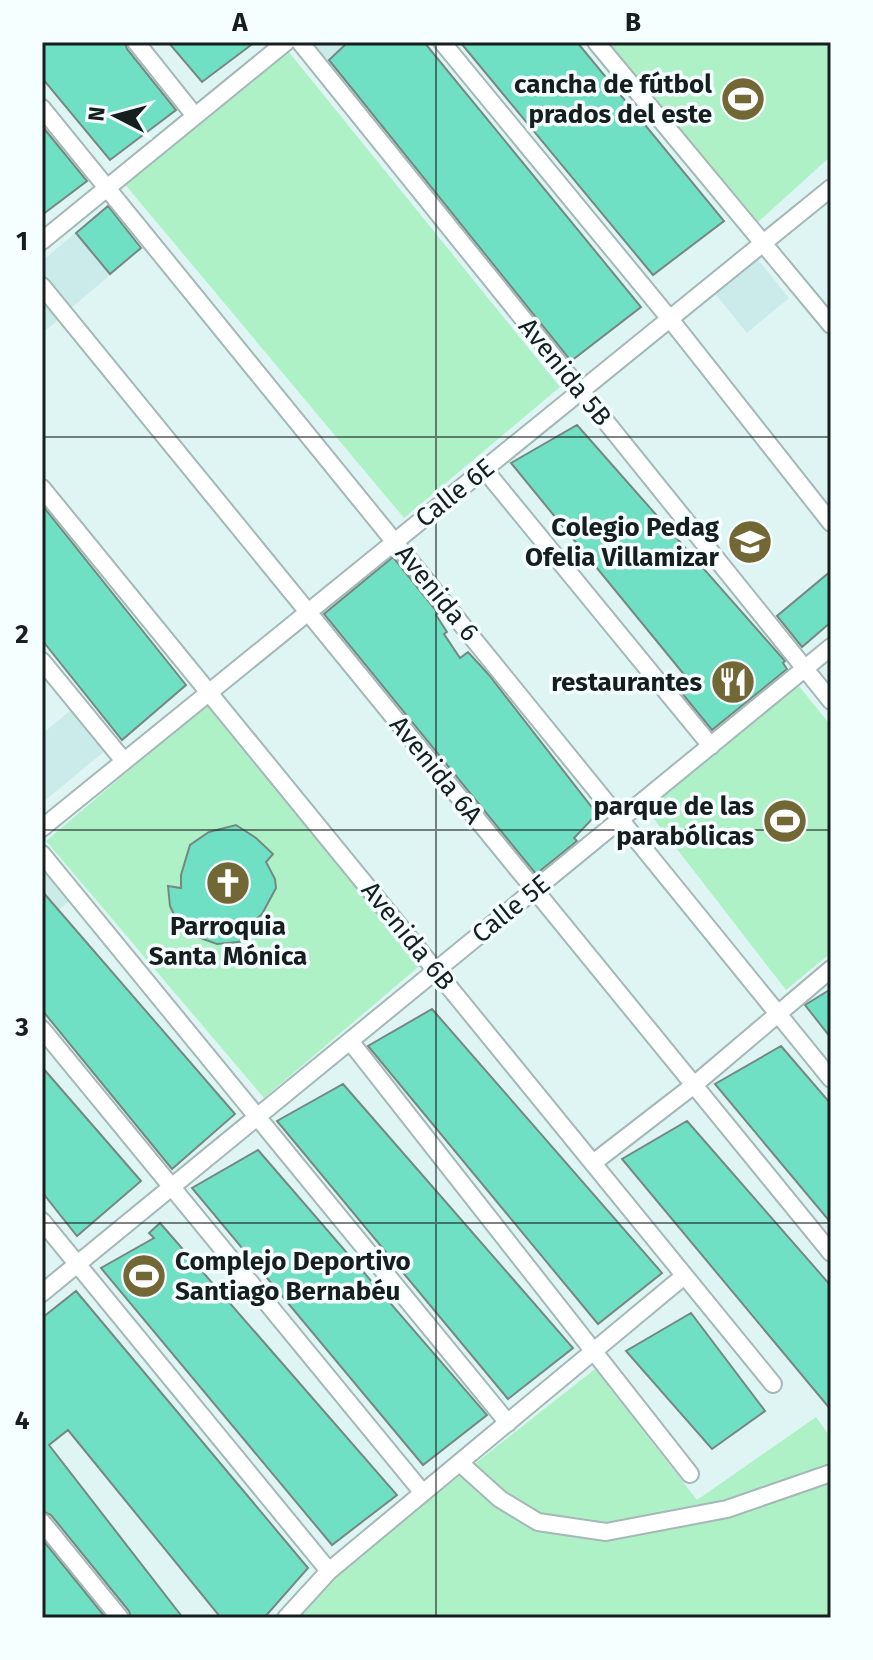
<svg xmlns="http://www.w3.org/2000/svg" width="873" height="1660" font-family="'Fira Sans',sans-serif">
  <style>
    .built { fill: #cbebea }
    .green { fill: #aff1c7 }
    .building { fill: #70e0c4; stroke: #758882; stroke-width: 2 }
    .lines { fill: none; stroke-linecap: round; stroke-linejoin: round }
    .minor-casing { stroke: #a3b8b7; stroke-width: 20 }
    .minor { stroke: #fff; stroke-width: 16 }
    .grid { fill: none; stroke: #161e1e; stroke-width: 2; stroke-opacity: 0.55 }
    .labels { text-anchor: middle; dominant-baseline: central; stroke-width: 7; stroke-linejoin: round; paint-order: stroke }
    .poi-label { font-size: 26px; font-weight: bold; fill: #161e1e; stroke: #f6ffff; text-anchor: end }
    .street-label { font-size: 26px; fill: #161e1e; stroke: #f6ffff }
    .neatline { fill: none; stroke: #161e1e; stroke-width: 3 }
    .grid-label { font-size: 26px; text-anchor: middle; font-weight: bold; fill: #161e1e }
  </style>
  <rect width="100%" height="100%" fill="#dff5f4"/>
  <path class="built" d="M309,42H379L382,46L340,81Z
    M75,233L110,275L70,309L42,275V261Z
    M754,255L789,298L747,333L712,290Z
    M42,295L61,318L42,333Z
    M72,709L106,750L42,803V734Z
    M42,859L74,897L42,924Z"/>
  <path class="green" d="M608,42H831V156L758,222Z
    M288,51L560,387L404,518L123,182Z
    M799,686L831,726V953L786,990L646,809Z
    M213,699L423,963L264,1098L46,841Z
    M595,1369L697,1500L816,1417L831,1438V1618H300L330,1578Z"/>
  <path class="building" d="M42,42H125L127,49L176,110L110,160L42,78Z
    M168,42H255L202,82Z
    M348,42H424L641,307L571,361L329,60Z
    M460,42H577L724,221L653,275Z
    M42,126L87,181L42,215Z
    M108,206L141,248L110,274L76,233Z
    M577,425L785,661L783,663L787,669L712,730L681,692L691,683L511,463Z
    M42,505L186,685L122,740L42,640Z
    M393,557L438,613L436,615L447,632L444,634L460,658L468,652L489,675L597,814L574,838L577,841L536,874L324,614Z
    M831,571V622L802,647L777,616Z
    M236,825L256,838L273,854L266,862L275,879L276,888L262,914L253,922L248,941L217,944L189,934L176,919L170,906L168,886L181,888V875L190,845L209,832Z
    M42,891L235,1114L172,1169L42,1010Z
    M831,989V1038L805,1005Z
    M432,1009L662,1273L598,1324L368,1046Z
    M781,1046L831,1104V1223L715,1084Z
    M42,1067L141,1181L77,1236L42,1192Z
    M343,1084L573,1348L508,1399L277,1121Z
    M687,1121L831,1286V1410L622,1159Z
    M258,1150L487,1415L423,1465L192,1188Z
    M160,1223L397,1495L332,1545L101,1268L154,1238L149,1233Z
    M76,1291L308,1568L264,1618H221L68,1430L49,1445L183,1618H131L129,1611L51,1515L42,1511V1318Z
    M691,1313L765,1411L712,1449L626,1351Z
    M42,1539L106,1618H42Z"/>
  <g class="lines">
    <g class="minor-casing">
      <path id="minor" d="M136,42L195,116
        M300,42L831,701
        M442,42L670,319L831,523
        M596,42L831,325
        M42,108L831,1079
        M42,241L286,42
        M42,286L831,1253
        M484,469L711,746
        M42,488L773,1384
        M42,661L124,761
        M42,828L831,188
        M42,854L508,1423
        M42,1029L423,1493
        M350,1041L690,1474
        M593,1163L694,1085L831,969
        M42,1221L329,1571
        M42,1293L831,647
        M460,1463L500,1499L538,1522L606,1532L727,1509L831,1473
        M42,1522L120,1618
        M286,1618L329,1571L684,1276"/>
    </g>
    <use href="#minor" class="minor"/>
  </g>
  <path class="grid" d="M436,42V1618M42,437H831M42,830H831M42,1223H831"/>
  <defs>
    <g id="stadium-disc" transform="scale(2.3)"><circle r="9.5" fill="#726835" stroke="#f6ffff"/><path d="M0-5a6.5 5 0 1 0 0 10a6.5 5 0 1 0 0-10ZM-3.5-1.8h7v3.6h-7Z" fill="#fff"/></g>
    <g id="school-disc" transform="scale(2.3)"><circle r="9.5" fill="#726835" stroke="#f6ffff"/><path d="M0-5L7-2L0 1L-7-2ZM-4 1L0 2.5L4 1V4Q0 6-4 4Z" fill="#fff"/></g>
    <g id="restaurant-disc" transform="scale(2.3)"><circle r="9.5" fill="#726835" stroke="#f6ffff"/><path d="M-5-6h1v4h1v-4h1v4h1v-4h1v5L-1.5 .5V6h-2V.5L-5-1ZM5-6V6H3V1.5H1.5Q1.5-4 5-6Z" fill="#fff"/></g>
    <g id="church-disc" transform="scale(2.3)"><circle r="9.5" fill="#726835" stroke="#f6ffff"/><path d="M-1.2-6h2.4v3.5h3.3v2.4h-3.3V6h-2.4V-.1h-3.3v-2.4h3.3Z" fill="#fff"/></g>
  </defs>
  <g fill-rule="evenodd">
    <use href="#stadium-disc" x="743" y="99"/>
    <use href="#school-disc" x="750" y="542"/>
    <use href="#restaurant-disc" x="733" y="682"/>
    <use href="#stadium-disc" x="785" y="821"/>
    <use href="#church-disc" x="228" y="883"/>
    <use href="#stadium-disc" x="144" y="1276"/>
  </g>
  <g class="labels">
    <g class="poi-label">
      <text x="712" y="84">cancha de fútbol<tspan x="712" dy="30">prados del este</tspan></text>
      <text x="719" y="527">Colegio Pedag<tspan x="719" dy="30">Ofelia Villamizar</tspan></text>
      <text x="702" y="682">restaurantes</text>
      <text x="754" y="806">parque de las<tspan x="754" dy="30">parabólicas</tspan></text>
      <text x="228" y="926" text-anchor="middle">Parroquia<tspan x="228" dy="30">Santa Mónica</tspan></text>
      <text x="175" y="1261" text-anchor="start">Complejo Deportivo<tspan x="175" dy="30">Santiago Bernabéu</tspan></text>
    </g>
    <g class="street-label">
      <text transform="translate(565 372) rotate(51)">Avenida 5B</text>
      <text transform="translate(455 493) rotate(-39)">Calle 6E</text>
      <text transform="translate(437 593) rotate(51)">Avenida 6</text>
      <text transform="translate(436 770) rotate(51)">Avenida 6A</text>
      <text transform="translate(511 909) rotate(-39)">Calle 5E</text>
      <text transform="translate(408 936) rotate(51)">Avenida 6B</text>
    </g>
  </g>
  <rect width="873" height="1660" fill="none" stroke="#f6ffff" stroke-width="88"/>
  <g transform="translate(116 116) rotate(276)" stroke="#f6ffff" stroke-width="6" paint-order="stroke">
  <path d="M0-6L14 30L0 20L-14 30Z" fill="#161e1e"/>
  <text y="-12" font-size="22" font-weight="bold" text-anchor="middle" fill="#161e1e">N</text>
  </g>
  <rect x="44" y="44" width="785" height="1572" class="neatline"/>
  <g class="grid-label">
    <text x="240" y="31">A</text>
    <text x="633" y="31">B</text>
    <text x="22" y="250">1</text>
    <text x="22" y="643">2</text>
    <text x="22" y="1036">3</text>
    <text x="22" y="1429">4</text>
  </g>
</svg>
